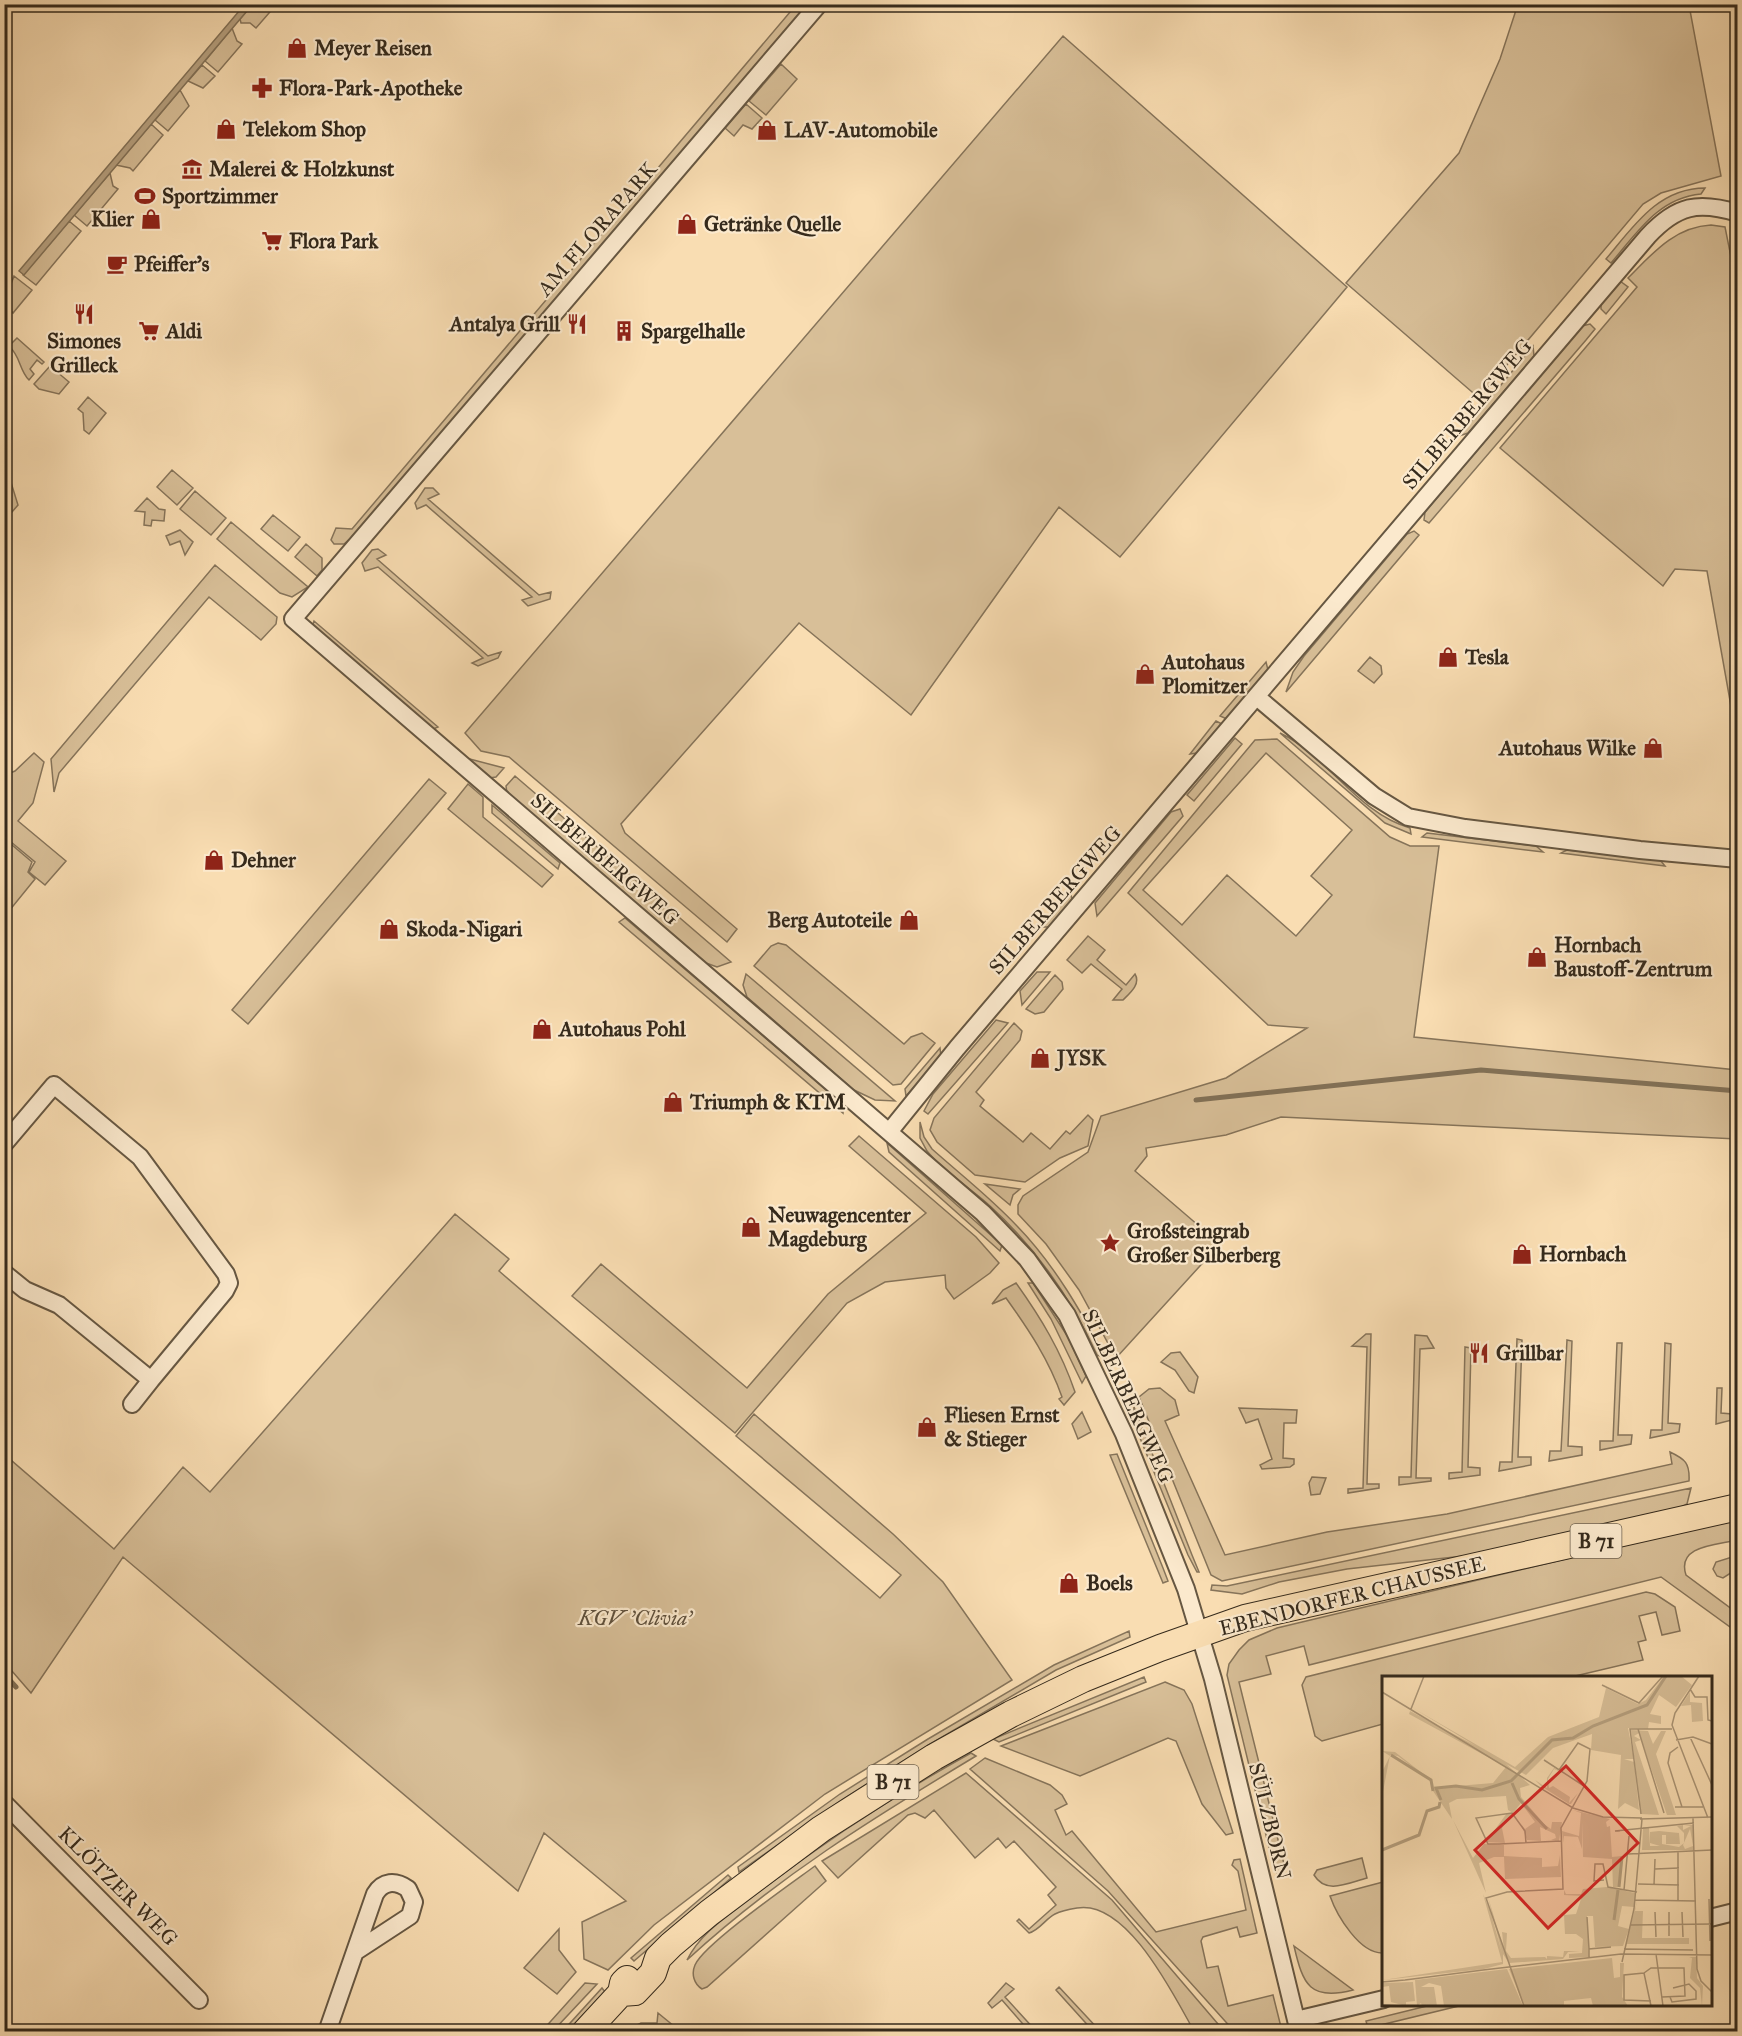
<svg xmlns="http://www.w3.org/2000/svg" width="1742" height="2036" font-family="'IM FELL Great Primer',serif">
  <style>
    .green { fill: #d8bf98; stroke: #86745a; stroke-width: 1.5; fill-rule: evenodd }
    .water { fill: #b6a07f; stroke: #827157; stroke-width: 1.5 }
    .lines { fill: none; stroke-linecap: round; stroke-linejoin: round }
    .stream { stroke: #827157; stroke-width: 5 }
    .street-casing { stroke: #665742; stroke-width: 20 }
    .primary-casing { stroke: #352a1c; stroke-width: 28 }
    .street { stroke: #fbe9cd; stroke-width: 16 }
    .primary { stroke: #f9ddb2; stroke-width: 26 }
    .labels { text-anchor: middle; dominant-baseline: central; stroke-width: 4.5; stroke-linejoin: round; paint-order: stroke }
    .shield { fill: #fbe9cd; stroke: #706351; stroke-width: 1.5 }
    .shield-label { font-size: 20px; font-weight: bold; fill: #352a1c }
    .poi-label { font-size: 21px; font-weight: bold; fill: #352a1c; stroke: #fbe9cd; text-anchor: start }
    .street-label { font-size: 21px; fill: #352a1c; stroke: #fbe9cd }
    .park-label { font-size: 21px; font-style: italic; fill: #5e4f3b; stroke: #fbe9cd }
    .inset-river { fill: none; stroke: #b6a07f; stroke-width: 3 }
    .inset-road { fill: none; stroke: #ab9576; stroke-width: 1.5 }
    .view { fill: #d62828; fill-opacity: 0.15; stroke: #d62828; stroke-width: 3 }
    .inset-edge { fill: none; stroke: #352a1c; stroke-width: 3 }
  </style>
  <rect width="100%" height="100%" fill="#f9ddb2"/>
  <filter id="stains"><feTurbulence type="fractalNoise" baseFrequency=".00333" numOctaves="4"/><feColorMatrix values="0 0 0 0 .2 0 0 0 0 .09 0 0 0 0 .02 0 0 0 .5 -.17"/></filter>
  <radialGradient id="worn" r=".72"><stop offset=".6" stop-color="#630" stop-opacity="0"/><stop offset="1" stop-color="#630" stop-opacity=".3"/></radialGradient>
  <path class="green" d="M1518,4L1689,5L1721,176L1661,193L1643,204L1479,398L1346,283L1459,153L1500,59Z
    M252,5H276L256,28L250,23H241L240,19Z
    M796,5H807L352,537L344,544H334L331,540L336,528L352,529Z
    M232,28L237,41L242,44L218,72L205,61Z
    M1063,36L1347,287L1120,557L1059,507L911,715L799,623L621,824L625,833L737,929L727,942L509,757L481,751L465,733Z
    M781,64L797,79L766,115L749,101Z
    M202,65L215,76L203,88L188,81Z
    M180,90L189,106L168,131L155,120Z
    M746,104L762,118L752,129L743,125L734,136L725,128Z
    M151,124L163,135L133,171L130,168L116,165Z
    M110,173L113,186L118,189L87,226L74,215Z
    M1705,188L1701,194C1658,198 1637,233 1611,263L1606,259C1633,227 1658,188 1705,188Z
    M69,221L81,231L36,285L23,275Z
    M1711,225L1725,227L1737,287V740L1707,571L1675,569L1663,586L1500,448L1637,287L1628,278C1652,254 1674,227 1711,225Z
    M14,276L32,290L13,313L4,303Z
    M1620,281L1628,287L1606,314L1601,309V303Z
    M1590,324L1595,329L1586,340L1429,523L1424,520L1425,512L1582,326Z
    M17,338L44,362L42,364L37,360L30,369L34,374L29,380C19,370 21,357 9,346Z
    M1533,346L1534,356L1468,433L1459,436Z
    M50,366L69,382L59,394L39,389L34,384Z
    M88,397L106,413L89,434L84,430L83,413L78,409Z
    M172,470L193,488L177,505L157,487Z
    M9,476L18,505L12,512C8,500 0,486 9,476Z
    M425,488H433L439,494L428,499L539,595L551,592L550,599L528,606L522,600L532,597L426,505L417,509L415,503Z
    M195,491L226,518L211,535L180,509Z
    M147,498L159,509L165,510L164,521L152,520L151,526L144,525L145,512L135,511Z
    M273,515L300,537L288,551L261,529Z
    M231,522L308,587L292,597L280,593L217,539Z
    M180,530L193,542L185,555L180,541L170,545L166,536Z
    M1414,531L1419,535L1286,692L1293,672L1304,656L1407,534Z
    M306,544L322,558V570L317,576L295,557Z
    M378,549L386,555L377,559L488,656L501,652L498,658L478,666L472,663L483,658L378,567L365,571L362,563L372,550Z
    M215,565L277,617L276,624L261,640L209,597L59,773L54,792L51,759Z
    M314,621L438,727L431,730L312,627Z
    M1370,657L1381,666L1382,674L1374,683L1358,671Z
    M1266,662L1268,670L1227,719L1220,716Z
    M1216,721L1222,724L1197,753L1190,754Z
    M1280,733C1328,756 1357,813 1410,828L1411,834L1385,823Z
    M1235,738L1242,744L1194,801L1187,795Z
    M1277,739L1390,837L1410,846H1439L1414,1037L1737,1070V1139L1281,1117L1226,1135L1146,1148L1147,1156L1135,1171L1220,1244L1116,1358L1079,1290L1046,1244L1018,1214V1205L1023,1196L1088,1152L1101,1116L1226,1078L1307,1028L1268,1025L1128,893L1255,740ZM1266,753L1352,830L1311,876L1332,895L1296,936L1227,875L1182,925L1143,890Z
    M34,753L44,762L33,803L18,821L66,861L45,885L29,872L35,862L5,837V775L15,771Z
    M466,758L504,768L496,777L489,778Z
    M515,776L731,962L717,967L706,963L507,793L506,786Z
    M429,779L446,793L248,1024L232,1010Z
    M468,784L483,797V817L553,875L542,887L448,809Z
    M492,805L560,863L558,869L492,813Z
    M1180,809L1183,816L1097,916L1095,903L1171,812Z
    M1427,833L1536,846L1543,852L1422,837Z
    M5,839L32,862L28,872L35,879L5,916Z
    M1567,850L1660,860L1665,866L1561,853Z
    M1070,893L1073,901L1051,927H1042Z
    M625,918L843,1104V1113L619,922Z
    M1088,936L1105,950L1097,960L1126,985L1135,974C1141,984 1130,993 1123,1000H1113L1122,989L1091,964L1082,973L1067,960Z
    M778,943L786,945L904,1044L911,1037L922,1033L935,1043L901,1084L893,1085L754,966L771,946Z
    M1037,972H1050L1022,1005L1020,991Z
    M746,974L895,1101L875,1100L854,1090L747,997L743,985Z
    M1055,975L1062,982L1063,989L1044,1012L1035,1014L1026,1009Z
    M996,1020L1008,1023L928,1114L924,1111L933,1094Z
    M1014,1023L1022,1031L1020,1040L976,1092L984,1100L980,1106L1023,1142L1031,1133L1050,1149L1066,1131L1070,1134L1088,1115L1093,1120L1088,1146L1060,1158L1025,1182L975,1175L937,1142L930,1130L934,1118Z
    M940,1048L941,1057L906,1096L905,1089Z
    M920,1122L924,1137L932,1149C960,1174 991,1198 1017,1226C1055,1265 1081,1312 1107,1359L1097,1355C1071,1298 1036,1248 990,1206C969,1187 944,1172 927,1151L920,1138Z
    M859,1136L976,1237L999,1263L990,1273L954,1299L946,1288L945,1275L885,1282L847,1303L735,1433L572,1296L601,1264L747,1388L828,1294L926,1213L849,1146Z
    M887,1143L1002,1245L1000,1251L889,1152Z
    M985,1184L1020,1189L1013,1195L1010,1205Z
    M455,1214L509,1259L499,1271L880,1598L901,1575L736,1436L754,1414L893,1534L943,1582L1012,1680L825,1794L654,1925L608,1970L584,1959L582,1922L626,1901L544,1833L518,1891L123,1557L31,1693L5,1663V1455L114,1549L183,1467L210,1492Z
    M1016,1283C1041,1318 1061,1351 1075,1392L1064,1405L1059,1399L1062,1397C1049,1360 1029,1330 1006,1298L992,1304L1003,1290Z
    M1028,1283H1033L1068,1337L1086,1376L1082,1383L1051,1319Z
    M1366,1334H1371L1367,1484H1379V1488L1348,1493V1489L1363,1488L1367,1347L1352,1346Z
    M1415,1335L1427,1336L1434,1348L1420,1349L1416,1478H1431V1481L1399,1485V1477H1411Z
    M1517,1339L1522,1340L1518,1457H1531V1465L1499,1471L1500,1462H1512Z
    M1567,1340L1572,1341L1568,1446L1582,1447V1455L1549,1461L1550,1451H1561Z
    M1617,1343H1622L1618,1435H1632L1631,1444L1600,1450V1441H1613Z
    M1665,1343L1671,1344L1668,1423L1680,1424L1679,1432L1650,1438L1651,1430H1662Z
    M1465,1347L1471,1348L1468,1467L1480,1468V1475L1449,1479V1473L1462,1472Z
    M1180,1352L1198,1377L1194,1393L1189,1391L1175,1370L1161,1362L1171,1353Z
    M1160,1388L1175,1400L1179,1415L1165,1421L1225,1555L1327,1532L1447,1514L1672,1464L1670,1452C1685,1459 1690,1463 1689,1481L1222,1581L1211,1575L1139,1397L1149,1389Z
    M1717,1388H1722L1721,1413L1732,1414V1420L1716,1424Z
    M1134,1407L1192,1555L1199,1572H1197L1188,1555L1133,1421Z
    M1239,1408L1297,1410L1296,1423H1284L1283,1458L1294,1459V1464L1290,1467L1262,1469L1260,1465L1272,1459L1258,1419L1246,1423Z
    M1082,1412L1091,1432L1078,1439L1072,1424Z
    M1117,1454L1163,1568L1168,1581L1163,1583L1110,1455Z
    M1312,1477L1326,1478L1320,1494L1311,1495L1309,1483Z
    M1691,1488L1687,1504L1668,1514L1499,1552L1347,1569L1279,1582L1242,1594L1211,1590L1212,1585L1227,1586Z
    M1737,1518V1540C1718,1545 1676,1545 1686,1575L1737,1613V1632L1661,1577L1309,1665L1304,1646L1266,1656L1271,1674L1239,1682L1284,1864L1280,1874L1275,1872L1227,1675L1229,1664L1239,1650L1249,1640L1277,1628Z
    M1732,1557L1737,1560V1569L1723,1578L1717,1576L1713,1569L1716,1562Z
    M1646,1592L1655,1594L1675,1607L1680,1631L1662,1635L1656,1612L1639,1616L1646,1640L1638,1642L1643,1660L1571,1677L1384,1678L1383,1724L1322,1741L1315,1736L1302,1685L1306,1677Z
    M1129,1631L1130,1637L1056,1670L927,1746L843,1799L739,1872L738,1867L840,1794L928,1739L1054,1665Z
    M1144,1677L1146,1682L999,1742L993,1739Z
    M1165,1682L1184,1690L1192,1704L1233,1833L1226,1835L1202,1804L1176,1741L1168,1738L1080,1776L1001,1746Z
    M971,1753L976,1756C873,1818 776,1878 687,1960C701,1932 728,1916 752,1897C822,1843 895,1795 971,1753Z
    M985,1758L1050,1785L1062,1795L1067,1804L1055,1810L1066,1835L1072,1831L1156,1932L1246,1910L1238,1871L1232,1865L1234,1860L1240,1859L1257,1933L1240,1937L1237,1927L1203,1937L1201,1941L1207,1968L1218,1966L1228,2006L1273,1995L1282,2031H1234L1108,1891L970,1769Z
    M966,1773L1112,1900L1224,2031H1194C1174,1996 1127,1899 1077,1908C1071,1909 1061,1911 1055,1914C1045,1919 1040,1930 1029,1933L1017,1921L1019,1919L1029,1929L1056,1905L1048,1895L1056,1887L1014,1841L1006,1848L998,1838L975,1858L934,1810L925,1818L915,1813L908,1815L838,1878L822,1861Z
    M1362,1858L1367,1878C1348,1883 1326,1895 1314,1875L1317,1870Z
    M815,1866L826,1881L707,1987L702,1989C694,1984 691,1974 695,1965C704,1944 792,1883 815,1866Z
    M728,1875L731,1878L634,1961L631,1958Z
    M1383,1882V1953C1360,1954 1337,1916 1330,1896Z
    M559,1929V1950L576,1972L557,1994L524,1968Z
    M1294,1946L1353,1990C1310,2001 1303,1985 1294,1946Z
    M585,1983L597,1984L553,2031H542Z
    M1006,1983L1014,1989L1005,1997L1036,2031H1029L1002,2000L992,2008L988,2003Z
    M1059,1987L1100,2031H1093L1056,1990Z
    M602,1988L605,1992L568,2031L562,2032Z
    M1431,2005H1463L1368,2028L1366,2021Z
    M658,2013L680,2031H625L641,2023H657Z"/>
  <path class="water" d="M245,4L252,5L24,275L19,271Z"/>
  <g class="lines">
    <path class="stream" d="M1196,1100L1481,1070L1738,1091
      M4,1674L16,1687"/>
    <g class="street-casing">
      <path id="street" d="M819,4L293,619L983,1213L1027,1259L1067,1315L1124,1434L1186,1589L1213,1679L1299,2032
        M1258,698L1374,796L1408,817L1465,828L1640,850L1738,859
        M889,1132L957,1048L1648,236C1677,205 1698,201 1738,213
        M4,1144L54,1085L140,1157L226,1274L229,1283L225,1291L151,1380L59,1305L25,1290L4,1273
        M132,1404L151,1380
        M4,1803L199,2000
        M1710,1918L1738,1911
        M1296,2020L1384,1999
        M327,2032L375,1894C383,1881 395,1880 408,1889L414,1902L410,1916L355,1952"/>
    </g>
    <g class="primary-casing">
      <path id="primary" d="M621,1993L635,1992L653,1973L658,1958L671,1945L709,1913L821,1829L934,1757L1011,1714L1083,1679L1160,1648L1245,1618L1738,1507
        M585,2032L621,1993L623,1983L627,1979"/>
    </g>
    <use href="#street" class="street"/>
    <use href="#primary" class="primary"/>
  </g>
  <defs>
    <g id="shop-bare" transform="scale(1.62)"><path d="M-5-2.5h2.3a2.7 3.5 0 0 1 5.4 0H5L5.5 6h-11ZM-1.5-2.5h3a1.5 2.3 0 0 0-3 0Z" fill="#8f2418" stroke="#fbe9cd" stroke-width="2.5" paint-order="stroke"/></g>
    <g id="pharmacy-bare" transform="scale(1.62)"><path d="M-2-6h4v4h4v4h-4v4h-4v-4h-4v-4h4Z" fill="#8f2418" stroke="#fbe9cd" stroke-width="2.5" paint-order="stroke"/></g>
    <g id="museum-bare" transform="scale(1.62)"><path d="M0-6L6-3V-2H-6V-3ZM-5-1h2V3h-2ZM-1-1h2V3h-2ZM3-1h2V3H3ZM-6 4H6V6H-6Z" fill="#8f2418" stroke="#fbe9cd" stroke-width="2.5" paint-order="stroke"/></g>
    <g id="stadium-bare" transform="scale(1.62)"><path d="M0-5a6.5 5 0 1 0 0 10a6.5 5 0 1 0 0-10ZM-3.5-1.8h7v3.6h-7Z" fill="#8f2418" stroke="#fbe9cd" stroke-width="2.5" paint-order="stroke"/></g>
    <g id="supermarket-bare" transform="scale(1.62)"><path d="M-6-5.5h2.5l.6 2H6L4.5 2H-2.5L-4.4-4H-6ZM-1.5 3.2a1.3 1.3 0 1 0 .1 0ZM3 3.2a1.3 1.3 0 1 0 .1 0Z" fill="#8f2418" stroke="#fbe9cd" stroke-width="2.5" paint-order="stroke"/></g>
    <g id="cafe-bare" transform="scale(1.62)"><path d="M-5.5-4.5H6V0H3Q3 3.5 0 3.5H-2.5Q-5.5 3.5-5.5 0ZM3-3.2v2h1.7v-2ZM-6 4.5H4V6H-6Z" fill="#8f2418" stroke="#fbe9cd" stroke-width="2.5" paint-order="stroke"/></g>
    <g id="restaurant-bare" transform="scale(1.62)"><path d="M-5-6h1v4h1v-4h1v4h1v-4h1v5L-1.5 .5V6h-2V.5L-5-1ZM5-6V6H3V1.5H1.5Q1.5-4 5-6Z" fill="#8f2418" stroke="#fbe9cd" stroke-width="2.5" paint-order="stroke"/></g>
    <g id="building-bare" transform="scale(1.62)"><path d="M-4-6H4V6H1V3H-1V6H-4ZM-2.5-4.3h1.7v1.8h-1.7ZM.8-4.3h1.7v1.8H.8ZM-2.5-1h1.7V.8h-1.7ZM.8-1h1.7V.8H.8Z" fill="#8f2418" stroke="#fbe9cd" stroke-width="2.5" paint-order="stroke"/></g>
    <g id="sight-bare" transform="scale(1.62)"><path d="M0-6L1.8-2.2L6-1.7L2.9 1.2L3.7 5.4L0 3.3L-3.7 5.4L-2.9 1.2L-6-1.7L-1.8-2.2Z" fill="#8f2418" stroke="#fbe9cd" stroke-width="2.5" paint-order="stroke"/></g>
  </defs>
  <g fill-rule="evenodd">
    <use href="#shop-bare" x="297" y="48"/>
    <use href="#pharmacy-bare" x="262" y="88"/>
    <use href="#shop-bare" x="226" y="129"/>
    <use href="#shop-bare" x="767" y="130"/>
    <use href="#museum-bare" x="192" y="169"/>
    <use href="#stadium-bare" x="145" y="196"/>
    <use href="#shop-bare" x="151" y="219"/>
    <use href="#shop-bare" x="687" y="224"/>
    <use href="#supermarket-bare" x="272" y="241"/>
    <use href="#cafe-bare" x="117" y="264"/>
    <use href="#restaurant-bare" x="84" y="314"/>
    <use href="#restaurant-bare" x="577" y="324"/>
    <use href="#supermarket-bare" x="149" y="331"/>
    <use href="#building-bare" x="624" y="331"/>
    <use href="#shop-bare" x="1448" y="657"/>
    <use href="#shop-bare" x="1145" y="674"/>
    <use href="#shop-bare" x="1653" y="748"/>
    <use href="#shop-bare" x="214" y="860"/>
    <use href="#shop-bare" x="909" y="920"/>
    <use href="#shop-bare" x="389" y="929"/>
    <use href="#shop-bare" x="1537" y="957"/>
    <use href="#shop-bare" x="542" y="1029"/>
    <use href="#shop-bare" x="1040" y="1058"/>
    <use href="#shop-bare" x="673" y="1102"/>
    <use href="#shop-bare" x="751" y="1227"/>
    <use href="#sight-bare" x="1110" y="1243"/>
    <use href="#shop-bare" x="1522" y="1254"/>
    <use href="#restaurant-bare" x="1479" y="1353"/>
    <use href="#shop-bare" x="927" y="1427"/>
    <use href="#shop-bare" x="1069" y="1583"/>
  </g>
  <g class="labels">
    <g class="shield">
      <rect x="1570.5" y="1524" width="51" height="34" rx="4.5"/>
      <rect x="867.5" y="1765" width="51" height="34" rx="4.5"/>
    </g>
    <g class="shield-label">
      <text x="1596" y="1541">B 71</text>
      <text x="893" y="1782">B 71</text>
    </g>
    <g class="poi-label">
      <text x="314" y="48">Meyer Reisen</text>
      <text x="279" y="88">Flora-Park-Apotheke</text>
      <text x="243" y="129">Telekom Shop</text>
      <text x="784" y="130">LAV-Automobile</text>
      <text x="209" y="169">Malerei &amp; Holzkunst</text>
      <text x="162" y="196">Sportzimmer</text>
      <text x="134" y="219" text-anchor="end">Klier</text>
      <text x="704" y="224">Getränke Quelle</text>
      <text x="289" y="241">Flora Park</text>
      <text x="134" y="264">Pfeiffer's</text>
      <text x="560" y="324" text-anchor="end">Antalya Grill</text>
      <text x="166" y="331">Aldi</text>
      <text x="641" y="331">Spargelhalle</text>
      <text x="84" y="341" text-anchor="middle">Simones<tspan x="84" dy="24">Grilleck</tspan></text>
      <text x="1465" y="657">Tesla</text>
      <text x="1162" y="662">Autohaus<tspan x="1162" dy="24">Plomitzer</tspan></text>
      <text x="1636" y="748" text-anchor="end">Autohaus Wilke</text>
      <text x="231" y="860">Dehner</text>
      <text x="892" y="920" text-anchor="end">Berg Autoteile</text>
      <text x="406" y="929">Skoda-Nigari</text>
      <text x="1554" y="945">Hornbach<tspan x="1554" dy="24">Baustoff-Zentrum</tspan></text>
      <text x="559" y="1029">Autohaus Pohl</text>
      <text x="1057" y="1058">JYSK</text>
      <text x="690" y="1102">Triumph &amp; KTM</text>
      <text x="768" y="1215">Neuwagencenter<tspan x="768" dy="24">Magdeburg</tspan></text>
      <text x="1127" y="1231">Großsteingrab<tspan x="1127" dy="24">Großer Silberberg</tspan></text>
      <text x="1539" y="1254">Hornbach</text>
      <text x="1496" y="1353">Grillbar</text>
      <text x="944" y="1415">Fliesen Ernst<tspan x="944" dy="24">&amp; Stieger</tspan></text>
      <text x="1086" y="1583">Boels</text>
    </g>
    <g class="street-label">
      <text transform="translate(597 229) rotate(-49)">AM FLORAPARK</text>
      <text transform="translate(1467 414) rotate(-50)">SILBERBERGWEG</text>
      <text transform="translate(605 859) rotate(41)">SILBERBERGWEG</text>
      <text transform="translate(1055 900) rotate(-49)">SILBERBERGWEG</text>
      <text transform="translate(1128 1396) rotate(65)">SILBERBERGWEG</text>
      <text transform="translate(1352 1596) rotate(-14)">EBENDORFER CHAUSSEE</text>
      <text transform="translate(1270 1821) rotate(76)">SÜLZBORN</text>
      <text transform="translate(118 1886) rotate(45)">KLÖTZER WEG</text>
    </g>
    <g class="park-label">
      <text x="635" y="1618">KGV 'Clivia'</text>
    </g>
  </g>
  <g transform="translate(1382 1676)">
    <rect width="330" height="330" fill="#f9ddb2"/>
    <path d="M282,0H299L310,9L294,31L277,19L268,38L279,40V48L267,46L266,53L246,52L252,83H242L252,86L257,134L243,127L236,133L239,79L209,74L210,58L171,72L144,99L124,88L148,109L138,112L139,121L162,148L169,153L170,146H180L177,165L169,164L174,162L173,158L158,151L159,165L145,164L139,148L143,153L153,146L139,127L131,137L126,134L124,120L75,123L67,127L70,143L51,115L49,105L16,80L8,79L0,121L1,94L8,80L0,75L13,76L49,104L51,112L111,107L124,91L27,38L28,35L94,70L31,32L133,91L166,61L217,41L224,12L256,28L264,24ZM308,16V26L320,27L321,45L310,46L309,29L299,30ZM249,54L266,55L271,68L279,55H284L274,78L294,139H285L257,57L252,60L259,64L253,66L277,139L259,138ZM172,92L177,95L172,93L166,103L167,112L171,110L188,121L187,127L196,117L189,128H187L159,110L153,104L165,112V102ZM191,134L228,143L224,146L225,151L228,150L230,181L240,180L237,211H231L230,183L201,181L200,146V173L196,161L182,160L181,167L180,155L197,160L199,137ZM125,137L130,138L120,152L123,167L104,166ZM71,144L91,182L102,168L122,169V180L160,182V191L176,190L178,179L179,201L123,203L122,181H112L97,187L104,217ZM301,149V154L309,150L302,149H311V169L308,153L301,169L303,173L311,170V174H260L261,151L267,152L268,170H278L268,167V156L277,155L297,157L298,168H284V159H280V168L297,171L302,167V157L295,150ZM225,211L253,217L252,231L240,230L236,250L247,253L241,270L213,271L211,240H205L207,281L187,282V278L200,277L201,263L194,258H183L182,239L194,238L200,220L182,219V214L184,218H199L201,213ZM101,218L108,234L120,277L106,221L122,274L120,256L125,257L124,275L129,282L163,281L165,283V280L181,281L182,275H198L186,276L181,283L127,287L121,278V288L102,293L1,304L120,286ZM255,225L253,235H261L260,262H307V268H244ZM307,281H314L315,302L321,310L320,330L318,312L308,302L310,282ZM230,282L232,302L238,301V287H242L240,321L246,330H211L209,322L182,325V330H142L127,293ZM125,293L141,330H62L59,310L47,307L39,311H52L55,330H40L39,327L35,330L33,304ZM31,306L33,325L24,326V330L9,326L7,310L0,311V307Z" fill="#d8bf98"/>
    <path class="inset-river" d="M9,79L49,104L51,115M130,107L137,123L165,153M59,124L54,112L74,110L100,114L129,105L170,64L191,62L211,50L265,29L284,0M0,174L37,159L45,135L57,131L58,126M237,211L240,181M232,244L236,214"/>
    <path class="inset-road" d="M317,0L293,37L290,49L326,142M220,9L257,27L281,0M308,13L313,21H325L326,44L330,45M0,16L191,132L221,141L260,142M29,33L42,0M256,53L282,137M308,61L330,109M294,64L311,61L330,68M296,71L288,77L286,87L300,131M162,84L202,110M293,131H321M259,138L248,53H290M311,142L315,293L319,305L330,316M258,143L330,141M238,155H233L312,147M144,167L143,155L130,137L94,142L106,168H117L179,165M246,178L330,174M273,193L297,192M222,204L212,205L213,188H221L226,211L255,216M256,208L297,209M272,209L273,183M242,214L247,160M327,223L328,265M253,224L314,225M296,225V175M273,236L274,261M287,236V260M300,236L301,261M205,241L207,273M249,249L330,248M242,273L311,274M274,278L281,330M207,281V273L229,271M240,286L252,233L260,143M101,294L239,278L330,279M262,297L269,292H302L303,320L280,321M262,297L242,299V324L269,325M262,297L269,330M23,304L101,294M0,306L23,304M288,321L290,326L314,323V315L307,308L291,312M0,329L19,330M142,330L104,222L125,216L181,213L179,152L205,105L208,73L196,67L177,94"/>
    <path class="view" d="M184,90L256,167L166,252L93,174Z"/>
    <rect width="330" height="330" class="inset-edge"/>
  </g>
  <rect width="1742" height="2036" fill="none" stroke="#f9ddb2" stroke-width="24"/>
  <rect x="6" y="6" width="1730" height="2024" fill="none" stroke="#352a1c" stroke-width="3"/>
  <rect x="12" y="12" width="1718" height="2012" fill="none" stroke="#352a1c" stroke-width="1.5"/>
  <rect width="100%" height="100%" filter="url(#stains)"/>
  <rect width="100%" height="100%" fill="url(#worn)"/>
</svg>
